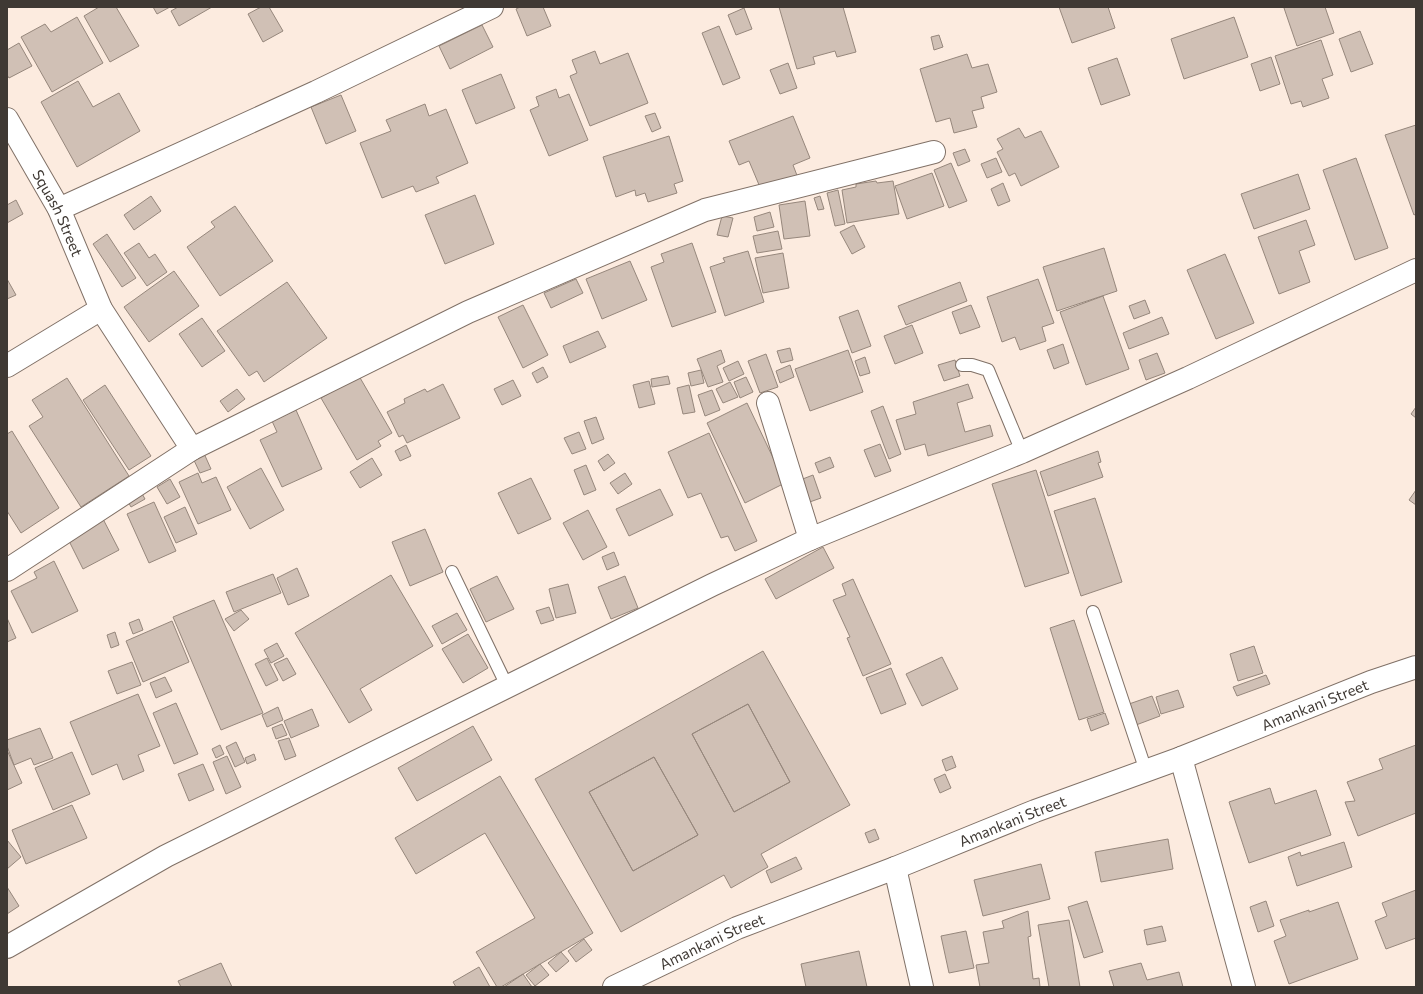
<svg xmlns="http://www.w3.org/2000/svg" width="1423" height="994" font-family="Commissioner,sans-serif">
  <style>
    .building { fill: #d0c0b5; stroke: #96877c; fill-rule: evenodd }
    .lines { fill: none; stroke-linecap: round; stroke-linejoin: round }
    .service-casing { stroke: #807167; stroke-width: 14 }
    .minor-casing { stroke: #807167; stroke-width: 24 }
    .service { stroke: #fff; stroke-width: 12 }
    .minor { stroke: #fff; stroke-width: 22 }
    .labels { text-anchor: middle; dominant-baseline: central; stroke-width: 3; stroke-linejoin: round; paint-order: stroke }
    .street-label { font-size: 15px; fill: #3f3934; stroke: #fcebdf }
  </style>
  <rect width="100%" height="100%" fill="#fcebdf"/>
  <path class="building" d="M99,7H116L139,46L110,62L84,16Z
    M153,7H170L157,14Z
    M178,7H212L179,26L171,11Z
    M261,7H269L283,31L263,42L248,14Z
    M520,7H543L551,26L527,36L516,9Z
    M779,7H843L856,52L837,57L835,51L813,57L815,64L797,69Z
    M1059,7H1108L1115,28L1072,43Z
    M1286,7H1325L1334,33L1297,46L1284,8Z
    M744,8L752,29L736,35L728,15Z
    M77,17L103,63L52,92L21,37L45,24L51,32Z
    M1234,17L1248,57L1184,79L1171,39Z
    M482,25L493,47L450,69L439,46Z
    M719,26L740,78L723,85L702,33Z
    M1360,31L1373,64L1351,72L1339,39Z
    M939,35L943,47L934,50L931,37Z
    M1321,40L1333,75L1322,79L1329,98L1303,107L1301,101L1291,104L1275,56Z
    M19,43L32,66L9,78L7,75V50Z
    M595,51L600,64L628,53L648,103L590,126L570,76L577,73L572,60Z
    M967,54L972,68L988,64L997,92L981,97L984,108L972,111L977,127L954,133L950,118L936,122L920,69Z
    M1271,57L1280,84L1260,91L1251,64Z
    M1117,58L1130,95L1101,105L1088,68Z
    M788,63L797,88L780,94L770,70Z
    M501,74L515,108L476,124L462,90Z
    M78,81L93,107L119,93L140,131L77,167L41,102Z
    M556,89L559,98L569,94L588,140L549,156L530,110L539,106L536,97Z
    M341,95L356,131L326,144L311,107Z
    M425,104L429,116L446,109L468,163L436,177L439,183L416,192L413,186L382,198L360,143L391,131L386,120Z
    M655,113L661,128L652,132L645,116Z
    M793,116L810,158L793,165L798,178L762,192L749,161L739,165L729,141Z
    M1416,125V214L1414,215L1385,135Z
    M1019,128L1025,138L1041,131L1059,167L1021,186L1015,173L1009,176L997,152L1003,149L997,139Z
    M669,136L683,181L674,184L677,193L648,202L645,193L636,196L635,190L616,197L603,157Z
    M965,149L970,161L958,166L953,153Z
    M996,158L1002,172L987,178L981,164Z
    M1356,158L1388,248L1355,260L1323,170Z
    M951,163L967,201L949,208L934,170Z
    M932,173L944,206L907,219L895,186Z
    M1298,174L1310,209L1254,229L1241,194Z
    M876,181L877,183L893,181L899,214L847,223L842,190L856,187V184Z
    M1003,183L1010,201L998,206L991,189Z
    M838,190L845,224L835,226L827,193Z
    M475,195L494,244L445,264L425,215Z
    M151,196L161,211L134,230L124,215Z
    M820,196L824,209L818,210L814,198Z
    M16,200L23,214L7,223V205Z
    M805,201L810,236L784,239L779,205Z
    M235,206L273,261L220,296L187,247L215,227L211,222Z
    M770,212L774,227L757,231L754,217Z
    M722,216L733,218L728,237L717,235Z
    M1306,220L1315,245L1299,251L1310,282L1279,294L1258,237Z
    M854,225L865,247L852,254L840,232Z
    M778,231L782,249L757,253L753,236Z
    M107,234L136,278L122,287L93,244Z
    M139,243L149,258L155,254L167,272L147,286L124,253Z
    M692,243L716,312L672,327L651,267L664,262L661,254Z
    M1104,248L1117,291L1057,311L1043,267Z
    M748,251L764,302L725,316L710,267L725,262L723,258Z
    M783,253L789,288L763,293L755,258Z
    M1225,254L1254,323L1216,339L1187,270Z
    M630,261L647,300L602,319L586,279Z
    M174,271L199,306L149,342L124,307Z
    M7,279L16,295L7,299Z
    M576,279L583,293L551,308L544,293Z
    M1038,279L1054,323L1042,327L1046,341L1020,350L1015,337L1002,342L987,297Z
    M287,282L327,338L264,382L257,371L249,376L217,331Z
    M960,282L967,301L906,325L898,306Z
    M1103,296L1129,369L1086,385L1060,312Z
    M1145,300L1150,313L1134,319L1129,306Z
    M523,305L548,355L523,368L498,317Z
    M971,305L980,327L960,334L952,312Z
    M858,310L871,346L852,353L839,317Z
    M1162,317L1169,334L1129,349L1123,333Z
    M202,318L225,351L202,367L179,334Z
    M912,325L923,353L895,364L884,336Z
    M598,331L606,347L570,363L563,346Z
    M1063,344L1069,363L1054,369L1047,350Z
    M790,348L793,360L781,363L777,351Z
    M721,350L725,362L717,366L723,382L708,387L697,359Z
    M848,350L863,392L810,411L795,369Z
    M1157,353L1165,373L1146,380L1139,360Z
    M766,354L778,387L760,393L748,361Z
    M865,357L870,373L860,376L855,361Z
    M955,360L960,376L944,381L938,365Z
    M738,361L744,374L729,381L723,368Z
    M790,365L794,377L780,383L776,371Z
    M543,367L548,377L537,383L532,373Z
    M701,370L704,383L691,386L688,373Z
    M359,376L392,433L378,441L381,446L357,460L321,398Z
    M668,376L670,384L652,387L651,379Z
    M746,377L753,392L740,398L734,382Z
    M67,378L129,476L81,507L29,426L43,417L32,400Z
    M513,380L521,396L502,405L494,389Z
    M649,381L655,404L639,408L633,385Z
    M730,382L738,397L723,403L716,389Z
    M443,384L460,418L407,443L403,435L399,437L387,412L405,403L404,399L425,389L427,392Z
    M968,384L973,398L957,403L965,432L990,425L993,436L928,456L925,444L905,450L896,420L916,414L913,402Z
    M105,385L151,456L129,470L83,400Z
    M689,385L695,412L683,414L677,388Z
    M237,389L245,399L228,412L220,401Z
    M712,390L720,410L705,416L698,395Z
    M747,403L785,483L745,503L707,423Z
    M883,406L901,454L889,459L871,411Z
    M1416,407V418L1411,414Z
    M296,410L322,469L282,487L260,440L277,432L272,421Z
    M596,417L604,439L592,444L584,421Z
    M12,431L59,508L21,533L7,511V434Z
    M579,432L586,449L572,454L564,438Z
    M709,433L757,541L735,551L728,536L721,538L701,493L688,498L668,452Z
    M880,444L891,471L875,477L864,450Z
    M406,445L411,456L400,461L395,451Z
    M202,449L211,469L200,473L191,454Z
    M1098,451L1101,462L1098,463L1103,477L1048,496L1040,472Z
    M608,454L615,463L604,471L598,461Z
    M830,457L834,467L819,473L815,463Z
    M372,458L382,475L360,488L350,472Z
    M586,465L596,490L584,495L574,470Z
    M261,468L284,510L250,529L227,487Z
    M1036,470L1069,573L1025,587L992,484Z
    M198,473L202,483L216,477L231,510L198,524L179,482Z
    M625,473L632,484L618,494L610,483Z
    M813,475L821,498L804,504L795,482Z
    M531,478L551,519L518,534L498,493Z
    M170,479L180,497L167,504L157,487Z
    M660,489L673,515L629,536L616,509Z
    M140,490L145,499L131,507L126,498Z
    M1416,490V505L1409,500Z
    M1095,498L1122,582L1081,596L1054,511Z
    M154,502L176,551L149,563L127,514Z
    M185,507L197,534L176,543L164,517Z
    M588,510L607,547L583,560L563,523Z
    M102,517L119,550L83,569L66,535Z
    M425,529L443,572L410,586L392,542Z
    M823,547L834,568L776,599L765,579Z
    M614,552L619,565L607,570L602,557Z
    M54,561L78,611L32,633L11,591L37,578L34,572Z
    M297,568L309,596L288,605L277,578Z
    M273,574L281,593L234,612L226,592Z
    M391,575L433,646L360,689L372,710L349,723L295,633Z
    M497,576L514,609L486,622L470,589Z
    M625,576L638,608L611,619L598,587Z
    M853,579L891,664L863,676L847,638L850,637L833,600L846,595L842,584Z
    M568,584L576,613L556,618L549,589Z
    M214,600L263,713L221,730L173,617Z
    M549,607L554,620L541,624L536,611Z
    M241,610L249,619L234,631L225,619Z
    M457,613L467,630L442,644L432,626Z
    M7,618L16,638L7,642Z
    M139,619L143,630L133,634L129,623Z
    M1074,620L1104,712L1079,720L1050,628Z
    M172,621L189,662L143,682L126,641Z
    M115,632L119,645L111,648L107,635Z
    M468,634L488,668L463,683L442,649Z
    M277,643L284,656L271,663L264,650Z
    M1254,646L1263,673L1238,681L1230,654Z
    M763,651L850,805L761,854L768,867L731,888L724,875L621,932L535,779ZM748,704L790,782L734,812L692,734ZM654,757L698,835L633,871L589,792Z
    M942,657L958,689L922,706L906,674Z
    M267,658L278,680L266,686L255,664Z
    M287,658L296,674L283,681L274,664Z
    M132,662L141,685L117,694L108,671Z
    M891,668L906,704L881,714L866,678Z
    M1266,675L1270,684L1237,696L1233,687Z
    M165,677L172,691L156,698L150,683Z
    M1178,690L1184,707L1161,714L1156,697Z
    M138,694L160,746L138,755L144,771L123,780L117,764L92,775L70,722Z
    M1152,696L1160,716L1136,725L1129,704Z
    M176,703L198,754L174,764L153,713Z
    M748,704L790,782L734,812L692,734Z
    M278,707L283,720L267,727L262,715Z
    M312,709L319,726L291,738L284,721Z
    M1105,713L1109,724L1091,731L1087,719Z
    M282,724L287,735L276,739L272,728Z
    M473,726L492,760L417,801L398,768Z
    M40,728L53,758L34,765L31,758L14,765L7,746V740Z
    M289,738L296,756L285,760L278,741Z
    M236,742L245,762L235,767L226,747Z
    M220,745L224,754L216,758L212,749Z
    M1416,745V813L1358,836L1345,802L1355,801L1347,782L1383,769L1379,759Z
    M7,750L22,783L7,790Z
    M72,752L90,794L53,810L35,768Z
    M254,754L256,760L247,764L245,758Z
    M227,756L241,787L226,794L213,762Z
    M952,756L956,767L946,771L942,760Z
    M654,757L698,835L633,871L589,792Z
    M203,764L214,790L189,801L178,774Z
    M945,774L951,788L940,793L934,779Z
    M500,776L593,933L501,987H497L476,952L535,918L485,833L416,874L395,838Z
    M1270,788L1275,804L1316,790L1331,835L1249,863L1229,802Z
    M72,805L87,838L26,864L12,830Z
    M875,829L879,839L869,843L865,833Z
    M1168,839L1173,869L1101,882L1095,852Z
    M7,840L21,857L7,869Z
    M1344,842L1352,867L1297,886L1288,857L1300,852L1301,856Z
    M796,857L802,869L771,883L766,871Z
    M1041,864L1050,899L983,916L974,880Z
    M7,887L19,906L7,914Z
    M1416,890V938L1386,949L1375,921L1387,916L1382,903Z
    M1087,901L1103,952L1084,958L1068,907Z
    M1266,901L1274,926L1258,932L1250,907Z
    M1338,902L1358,959L1289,984L1274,941L1286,936L1280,920L1309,910V912Z
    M1028,911L1031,936L1028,937L1033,979L1039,978L1040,987H980L976,965L989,963L983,932L1004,928L1002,921Z
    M1069,920L1080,987H1049L1038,925Z
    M1162,926L1166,941L1147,945L1144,930Z
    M966,931L974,968L949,973L941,936Z
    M584,939L592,950L576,962L568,951Z
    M859,951L867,987H806L801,964Z
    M561,952L569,961L556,972L548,963Z
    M221,963L232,987H181L178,981Z
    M1141,963L1147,980L1179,972L1183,987H1114L1109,971Z
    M540,964L549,975L535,986L526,975Z
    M479,967L490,987H456L453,982Z
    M523,974L532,987H504Z"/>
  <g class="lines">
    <g class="service-casing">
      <path id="service" d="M962,365H972L988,370L1022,452
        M452,572L507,686
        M1093,612L1146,771"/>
    </g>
    <g class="minor-casing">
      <g id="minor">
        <path id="s1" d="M7,119L59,209L101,309L192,449"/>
        <path d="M59,209L316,92L492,7"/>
        <path d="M7,366L101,309"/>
        <path d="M768,403L810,539"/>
        <path d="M7,570L192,449L468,312L705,210L934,152"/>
        <path d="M1181,758L1244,987"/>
        <path d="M895,868L922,987"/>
        <path d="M7,947L166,856L712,585L810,539L1022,452L1188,378L1416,270"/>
        <path id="s2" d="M614,987L737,928L895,868L1035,811L1181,758L1371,682L1416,667"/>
      </g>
    </g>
    <use href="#service" class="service"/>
    <use href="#minor" class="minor"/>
  </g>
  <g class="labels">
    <g class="street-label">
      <text stroke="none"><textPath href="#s1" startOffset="107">Squash Street</textPath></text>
      <text stroke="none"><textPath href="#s2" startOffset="756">Amankani Street</textPath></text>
      <text stroke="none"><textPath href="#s2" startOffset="432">Amankani Street</textPath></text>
      <text stroke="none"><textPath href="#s2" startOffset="108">Amankani Street</textPath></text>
    </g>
  </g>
  <rect width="1423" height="994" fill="none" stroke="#3f3934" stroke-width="16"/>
</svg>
